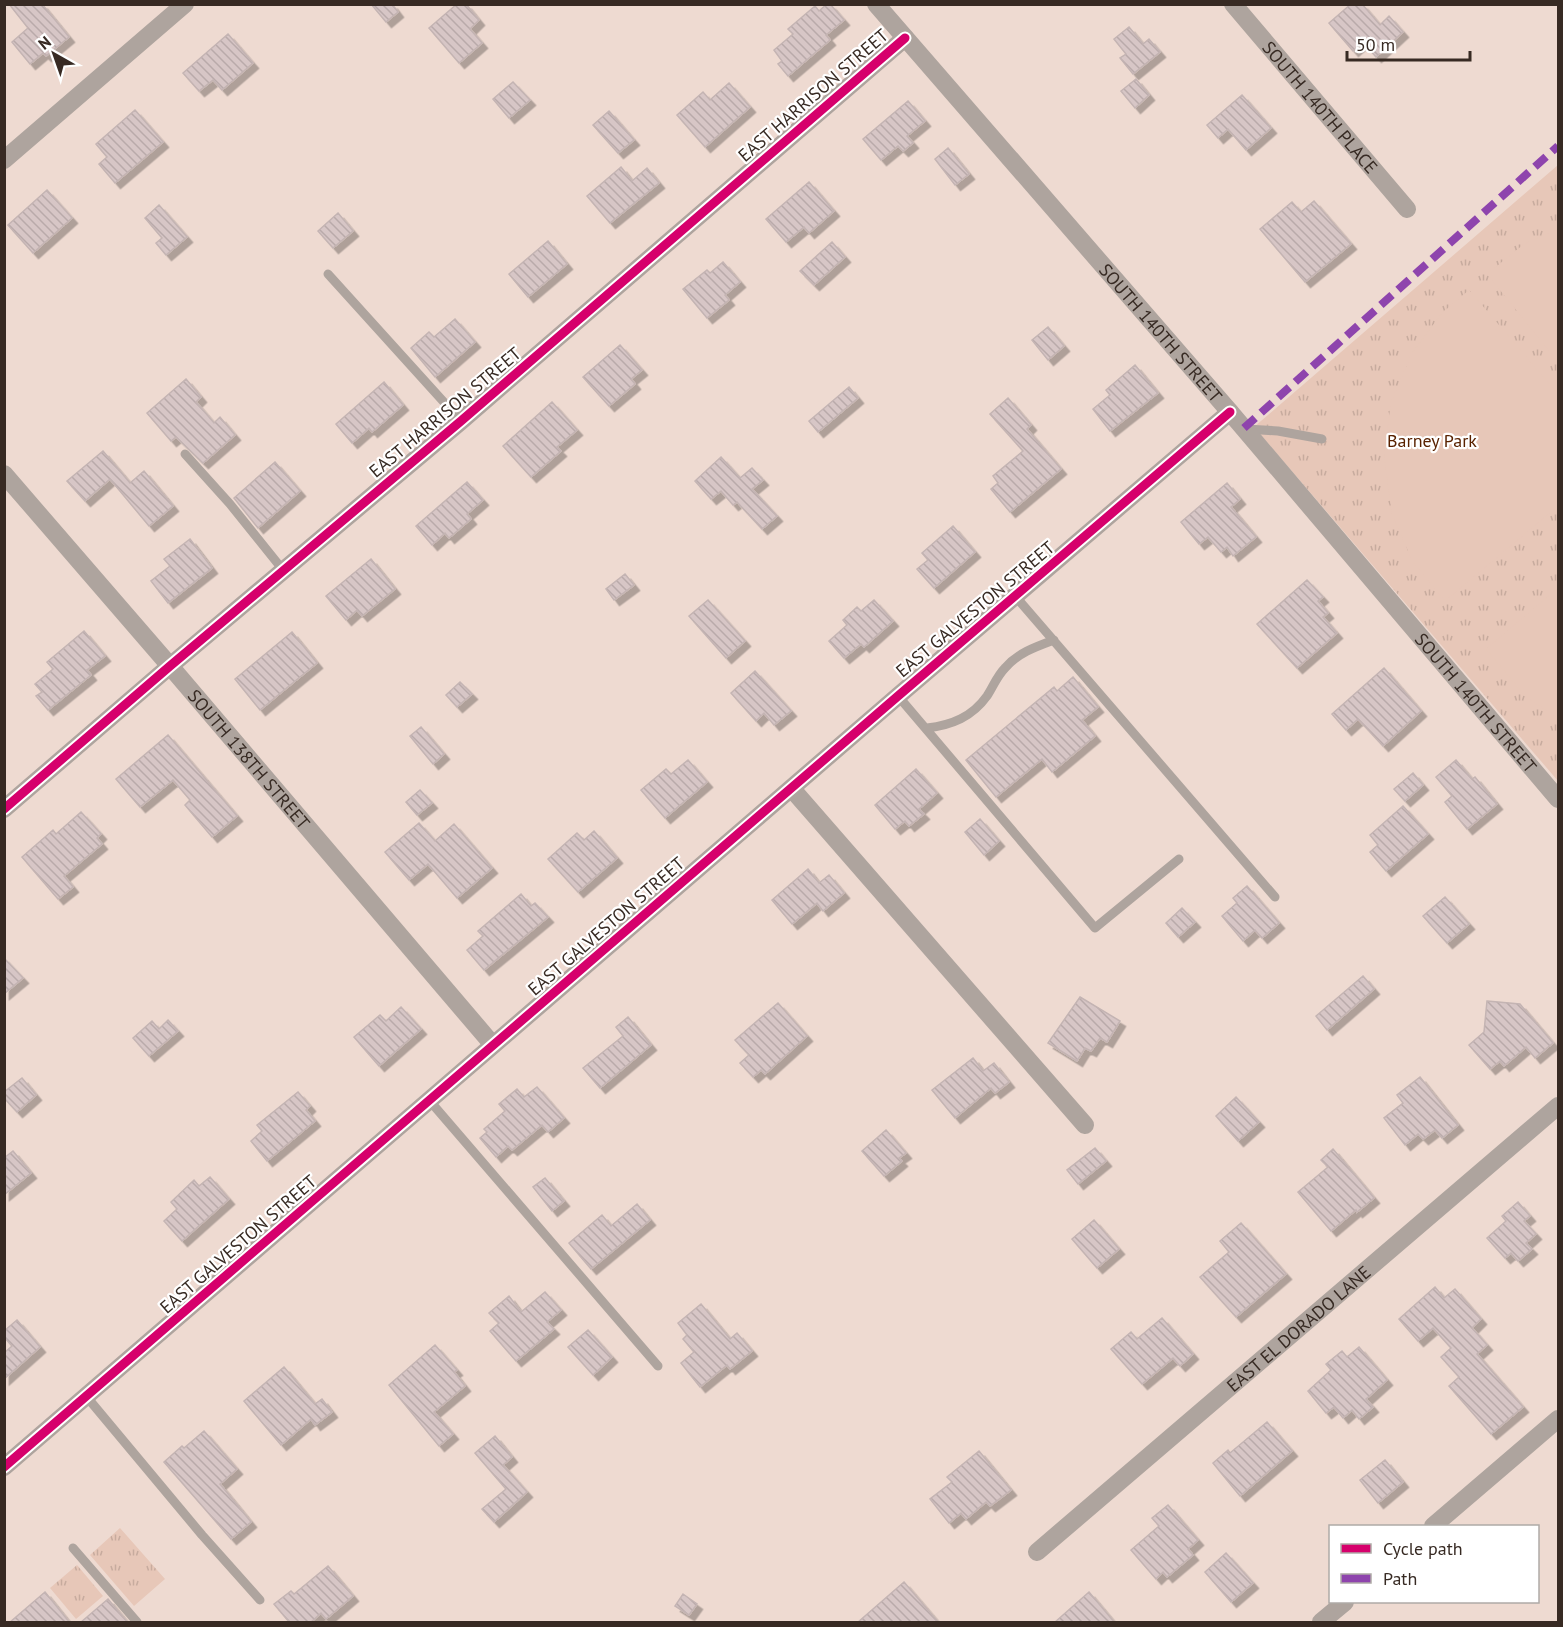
<svg xmlns="http://www.w3.org/2000/svg" width="1563" height="1627" font-family="'PT Sans',sans-serif">
  <style>
    .grass { fill: url(#grass-tufts) }
    .garden { fill: #e7c7b8 }
    .building { fill: url(#building-back-hatch); stroke: #c4b4b3; stroke-width: 1.5; filter: url(#shadow) }
    .lines { fill: none; stroke-linecap: round; stroke-linejoin: round }
    .lane { stroke: #aea49e; stroke-width: 9 }
    .street { stroke: #aea49e; stroke-width: 18 }
    .quiet { stroke: #8e44ad; stroke-width: 8; stroke-dasharray: 15 8; stroke-linecap: butt }
    .cycleway-casing { stroke: #fff; stroke-width: 13 }
    .cycleway { stroke: #d6006c; stroke-width: 9 }
    .labels { text-anchor: middle; dominant-baseline: central; stroke-width: 4.5; stroke-linejoin: round; paint-order: stroke }
    .street-label { font-size: 18px; fill: #372a23; stroke: #fff }
    .park-label { font-size: 18px; fill: #592200; stroke: #fff }
  </style>
  <defs>
    <pattern id="grass-tufts" width="24" height="20" patternUnits="userSpaceOnUse" patternTransform="scale(1.5)"><rect width="24" height="20" fill="#e7c7b8"/><path d="M3 7l-1-3M5 7V3M7 7l1-3M15 17l-1-3M17 17v-4M19 17l1-3" fill="none" stroke="#c7ab9e"/></pattern>
    <pattern id="building-back-hatch" width="6" height="6" patternUnits="userSpaceOnUse" patternTransform="scale(1.5)"><rect width="6" height="6" fill="#d7c6c6"/><path d="M-1 5l2 2M0 0l6 6M5-1l2 2" fill="none" stroke="#b9aaaa"/></pattern>
    <filter id="shadow"><feDropShadow dx="5.5" dy="5.5" stdDeviation="0" flood-color="#0004"/></filter>
  </defs>
  <rect width="100%" height="100%" fill="#eedad1"/>
  <path class="grass" d="M1558,165V781L1254,427Z
    M120,1528L165,1579L134,1606L90,1555Z
    M77,1565L103,1596L76,1619L50,1588Z"/>
  <path class="garden" d="M1558,229V362L1487,274L1524,244Z
    M1469,290L1558,394V506L1445,601L1413,562L1392,515L1384,455L1391,402L1412,353L1442,313Z
    M1558,588V718L1526,697L1486,649Z"/>
  <path class="building" d="M9,4H42L69,37L46,56L43,53L30,64L12,42L28,28Z
    M371,4H392L398,12L386,22Z
    M457,4H466L479,20L470,29L482,43L459,63L429,28Z
    M827,4H830L844,20L826,35L830,40L788,76L778,64L782,61L774,50L793,34L788,29L815,6L819,11Z
    M1351,4H1362L1380,25L1389,16L1403,32L1376,57L1363,42L1353,51L1329,23Z
    M1129,27L1143,44L1149,39L1160,52L1133,74L1120,58L1126,54L1114,39Z
    M228,34L253,63L222,90L213,80L199,91L183,73Z
    M1136,79L1149,95L1135,108L1121,91Z
    M513,82L530,100L509,118L493,99Z
    M729,83L750,107L705,147L677,115L703,92L710,100Z
    M1242,95L1271,128L1246,150L1228,129L1218,138L1207,125Z
    M908,101L925,121L907,136L913,143L903,151L898,146L881,160L863,139Z
    M135,110L163,142L115,183L99,164L107,157L96,144Z
    M609,111L634,140L618,153L593,125Z
    M948,148L969,174L955,185L935,159Z
    M621,167L632,181L647,168L659,183L610,223L587,196Z
    M809,182L834,211L809,233L804,227L786,242L766,219Z
    M47,190L72,218L33,253L8,225Z
    M1314,201L1351,244L1305,282L1260,229L1292,202L1301,212Z
    M159,205L187,237L166,255L156,243L162,238L145,218Z
    M338,213L353,231L333,248L318,231Z
    M548,241L567,264L528,297L509,274Z
    M832,242L845,257L814,285L800,271Z
    M723,262L740,282L725,295L729,300L707,318L683,289L707,270L710,273Z
    M455,319L475,342L435,377L411,348L429,332L434,337Z
    M1048,327L1064,346L1048,360L1032,340Z
    M620,345L642,370L631,379L635,384L609,406L583,377Z
    M1135,365L1158,393L1110,431L1093,409L1110,395L1106,390Z
    M186,379L201,397L196,402L214,423L220,417L235,435L203,463L176,437L171,441L147,413Z
    M384,382L403,405L372,432L369,428L352,443L336,424Z
    M849,387L858,398L818,432L809,421Z
    M1008,398L1031,425L1027,429L1061,469L1010,512L991,489L998,483L993,476L1023,451L990,414Z
    M552,402L577,430L557,447L561,451L531,477L503,446Z
    M103,451L130,483L144,471L173,506L149,526L110,479L85,501L67,481Z
    M721,457L740,478L752,468L763,480L752,489L777,516L762,529L737,502L733,505L721,491L711,499L695,481Z
    M275,462L300,491L258,528L234,498Z
    M467,482L483,500L467,514L471,519L449,538L445,533L432,545L416,526Z
    M1227,483L1240,499L1231,507L1256,537L1233,556L1227,547L1221,552L1208,537L1199,544L1181,522Z
    M953,526L975,552L934,588L917,569L928,560L922,553Z
    M190,539L212,568L168,603L151,581L170,566L164,559Z
    M371,559L395,589L362,616L357,610L346,620L326,596Z
    M625,574L634,585L614,600L606,589Z
    M1307,580L1323,597L1318,601L1328,613L1323,617L1337,633L1297,668L1257,624Z
    M708,600L745,641L726,658L689,616Z
    M874,600L893,621L864,647L861,644L844,658L829,641L847,625L843,620L857,607L861,611Z
    M84,631L105,656L87,670L91,675L48,710L36,696L42,692L35,684L53,669L47,662Z
    M292,632L317,663L260,710L235,679Z
    M1384,668L1421,711L1383,746L1358,719L1346,730L1332,714Z
    M755,671L791,711L774,725L764,713L756,721L731,693Z
    M1073,677L1098,707L1082,720L1095,736L1052,772L1042,759L996,797L966,760L1054,687L1057,691Z
    M460,682L472,694L457,707L446,695Z
    M421,727L444,754L433,764L410,736Z
    M168,735L237,816L212,837L185,805L190,800L173,780L140,807L116,779Z
    M688,760L707,782L665,818L641,790L666,769L671,774Z
    M1456,760L1472,779L1475,777L1497,804L1467,829L1445,802L1452,796L1436,777Z
    M916,769L937,793L919,809L924,814L909,826L905,821L895,829L875,805Z
    M1413,773L1423,785L1405,801L1394,789Z
    M420,790L432,803L417,815L406,802Z
    M1403,806L1428,834L1386,871L1370,852L1378,845L1370,835Z
    M81,812L101,834L97,838L102,844L64,876L73,887L58,899L22,857L53,830L56,834Z
    M980,819L999,841L984,855L965,832Z
    M419,823L435,841L454,824L492,868L457,898L428,864L409,880L385,852Z
    M594,831L617,858L578,892L548,859L577,833L584,840Z
    M808,869L819,883L829,875L844,893L823,911L817,903L792,924L772,900Z
    M1247,886L1279,923L1262,938L1255,930L1243,941L1222,916L1237,903L1233,898Z
    M521,894L531,906L535,903L548,917L484,970L467,950L483,936L478,931Z
    M1445,897L1469,924L1447,943L1423,916Z
    M1182,908L1195,922L1178,937L1166,923Z
    M4,958L23,978L4,994Z
    M1363,976L1374,989L1327,1030L1316,1016Z
    M1080,997L1120,1021L1107,1042L1100,1038L1091,1051L1085,1048L1077,1061L1048,1043Z
    M1487,1001L1520,1004L1553,1043L1535,1058L1526,1047L1504,1066L1500,1061L1490,1069L1469,1045L1484,1032Z
    M778,1003L807,1036L765,1074L761,1070L753,1077L740,1063L749,1055L735,1040Z
    M401,1007L421,1029L379,1066L354,1037L380,1015L386,1021Z
    M628,1017L651,1045L600,1088L583,1068L623,1036L616,1027Z
    M168,1020L178,1031L149,1056L133,1038L152,1021L159,1029Z
    M973,1058L983,1071L994,1063L1009,1082L995,1093L991,1088L955,1118L932,1090Z
    M1420,1077L1458,1125L1442,1138L1435,1130L1423,1139L1418,1134L1405,1145L1384,1118L1403,1103L1397,1095Z
    M22,1078L36,1095L17,1112L4,1098V1092Z
    M537,1087L564,1118L548,1132L542,1125L512,1150L508,1146L496,1157L480,1138L487,1132L484,1129L505,1111L499,1104L517,1089L524,1097Z
    M298,1092L310,1106L306,1110L315,1121L267,1161L251,1141L262,1131L257,1125Z
    M1236,1097L1259,1122L1238,1141L1216,1116Z
    M886,1130L906,1153L899,1158L902,1161L884,1176L862,1151Z
    M1095,1148L1106,1161L1078,1184L1067,1170Z
    M1333,1149L1374,1198L1357,1212L1356,1210L1331,1231L1298,1192L1328,1167L1321,1160Z
    M13,1151L31,1173L4,1195V1158Z
    M210,1177L229,1199L182,1241L164,1221L177,1209L171,1202L194,1180L199,1186Z
    M545,1178L564,1201L552,1211L533,1187Z
    M1518,1202L1530,1216L1524,1221L1536,1234L1526,1243L1532,1249L1518,1261L1511,1253L1505,1258L1487,1238L1506,1221L1502,1216Z
    M637,1204L650,1220L591,1269L569,1243L602,1215L611,1226Z
    M1094,1220L1119,1249L1097,1268L1072,1239Z
    M1241,1223L1286,1274L1236,1317L1200,1277L1229,1252L1220,1241Z
    M1435,1287L1444,1298L1455,1289L1481,1319L1472,1328L1487,1345L1477,1354L1523,1407L1491,1434L1449,1386L1459,1377L1441,1357L1451,1348L1433,1328L1418,1341L1399,1319Z
    M545,1292L561,1310L547,1322L554,1329L516,1361L490,1331L499,1323L489,1313L509,1296L521,1312Z
    M701,1304L730,1339L737,1333L752,1351L730,1369L727,1365L700,1387L681,1363L694,1352L683,1339L687,1335L678,1323Z
    M1162,1318L1193,1354L1180,1366L1173,1358L1142,1384L1111,1349L1131,1332L1137,1339Z
    M17,1320L40,1347L4,1379V1353L12,1346L4,1337V1331Z
    M588,1330L612,1357L593,1375L568,1347Z
    M435,1345L457,1370L454,1372L465,1386L434,1412L453,1434L439,1446L389,1385Z
    M1359,1347L1387,1380L1366,1399L1373,1407L1359,1419L1352,1410L1343,1418L1334,1407L1326,1413L1308,1391L1331,1370L1326,1364L1342,1351L1347,1357Z
    M284,1367L315,1404L322,1399L332,1412L315,1425L311,1419L281,1445L244,1401Z
    M1267,1422L1292,1451L1240,1496L1213,1463L1228,1450L1230,1453Z
    M204,1431L237,1469L220,1484L251,1522L231,1539L164,1462L182,1446L184,1448Z
    M495,1436L512,1457L503,1465L527,1492L494,1522L482,1509L506,1489L475,1453Z
    M979,1451L1011,1490L990,1506L986,1502L966,1519L961,1513L949,1523L930,1499L952,1482L947,1477Z
    M1385,1460L1403,1482L1378,1503L1360,1480Z
    M1168,1505L1198,1540L1188,1549L1193,1555L1167,1577L1163,1572L1156,1579L1131,1550L1159,1526L1152,1518Z
    M1226,1553L1253,1583L1231,1602L1205,1572Z
    M328,1566L353,1596L326,1619L321,1613L310,1623H290L274,1604L291,1591L294,1594Z
    M904,1582L939,1623H857Z
    M45,1592L70,1623H9Z
    M1089,1592L1115,1623H1054Z
    M683,1594L697,1604L689,1615L675,1606Z
    M108,1599L128,1623H80Z"/>
  <g class="lines">
    <path class="lane" d="M328,274L461,421
      M1246,429L1278,431L1322,439
      M185,454L230,504L283,570
      M1016,597L1275,897
      M898,696L1095,928L1179,859
      M927,728C952,725 972,717 987,696C993,687 997,676 1005,668C1018,653 1035,647 1054,640
      M429,1100L658,1366
      M86,1396L202,1535L260,1600
      M73,1548L137,1622"/>
    <g class="street">
      <path id="s1" d="M876,4L1230,412L1558,799"/>
      <path id="s2" d="M1233,4L1407,209"/>
      <path d="M4,160L185,4"/>
      <path id="s3" d="M4,474L170,666L493,1045"/>
      <path d="M792,789L1085,1125"/>
      <path d="M4,809L170,666L461,421L905,38"/>
      <path d="M4,1467L898,696L1230,412"/>
      <path d="M1433,1526L1558,1419"/>
      <path id="s4" d="M1037,1552L1558,1106"/>
      <path d="M1321,1622L1345,1602"/>
    </g>
    <path class="quiet" d="M1244,428L1558,146"/>
    <g class="cycleway-casing">
      <path id="cycleway" d="M4,809L170,666L461,421L905,38
        M4,1467L898,696L1230,412"/>
    </g>
    <use href="#cycleway" class="cycleway"/>
  </g>
  <g class="labels">
    <g class="street-label">
      <text transform="translate(813 95) rotate(-41)">EAST HARRISON STREET</text>
      <text stroke="none"><textPath href="#s2" startOffset="135">SOUTH 140TH PLACE</textPath></text>
      <text stroke="none"><textPath href="#s1" startOffset="435">SOUTH 140TH STREET</textPath></text>
      <text transform="translate(445 412) rotate(-40)">EAST HARRISON STREET</text>
      <text transform="translate(975 609) rotate(-40)">EAST GALVESTON STREET</text>
      <text stroke="none"><textPath href="#s1" startOffset="921">SOUTH 140TH STREET</textPath></text>
      <text stroke="none"><textPath href="#s3" startOffset="376">SOUTH 138TH STREET</textPath></text>
      <text transform="translate(606 926) rotate(-41)">EAST GALVESTON STREET</text>
      <text transform="translate(238 1244) rotate(-41)">EAST GALVESTON STREET</text>
      <text stroke="none"><textPath href="#s4" startOffset="344">EAST EL DORADO LANE</textPath></text>
    </g>
    <g class="park-label">
      <text x="1432" y="440">Barney Park</text>
    </g>
  </g>
  <rect width="1563" height="1627" fill="none" stroke="#372a23" stroke-width="12"/>
  <rect x="1329" y="1525" width="210" height="78" fill="#ffffff" stroke="#afaaa7" stroke-width="1.5"/>
  <rect x="1341" y="1544" width="30" height="9" fill="#d6006c" stroke="#afaaa7" stroke-width="1.5"/>
  <text x="1383" y="1555" font-size="18" fill="#372a23">Cycle path</text>
  <rect x="1341" y="1574" width="30" height="9" fill="#8e44ad" stroke="#afaaa7" stroke-width="1.5"/>
  <text x="1383" y="1585" font-size="18" fill="#372a23">Path</text>
  <g transform="translate(54 54) rotate(320)" stroke="#ffffff" stroke-width="4.5" paint-order="stroke">
  <path d="M0-4.5L10 22L0 15L-10 22Z" fill="#372a23"/>
  <text y="-9" font-size="16" font-weight="bold" text-anchor="middle" fill="#372a23">N</text>
  </g>
  <path d="M1347 51v9h123v-9" fill="none" stroke="#372a23" stroke-width="3"/>
  <text x="1356" y="51" font-size="18" fill="#372a23" stroke="#ffffff" stroke-width="4.5" paint-order="stroke">50 m</text>
</svg>
